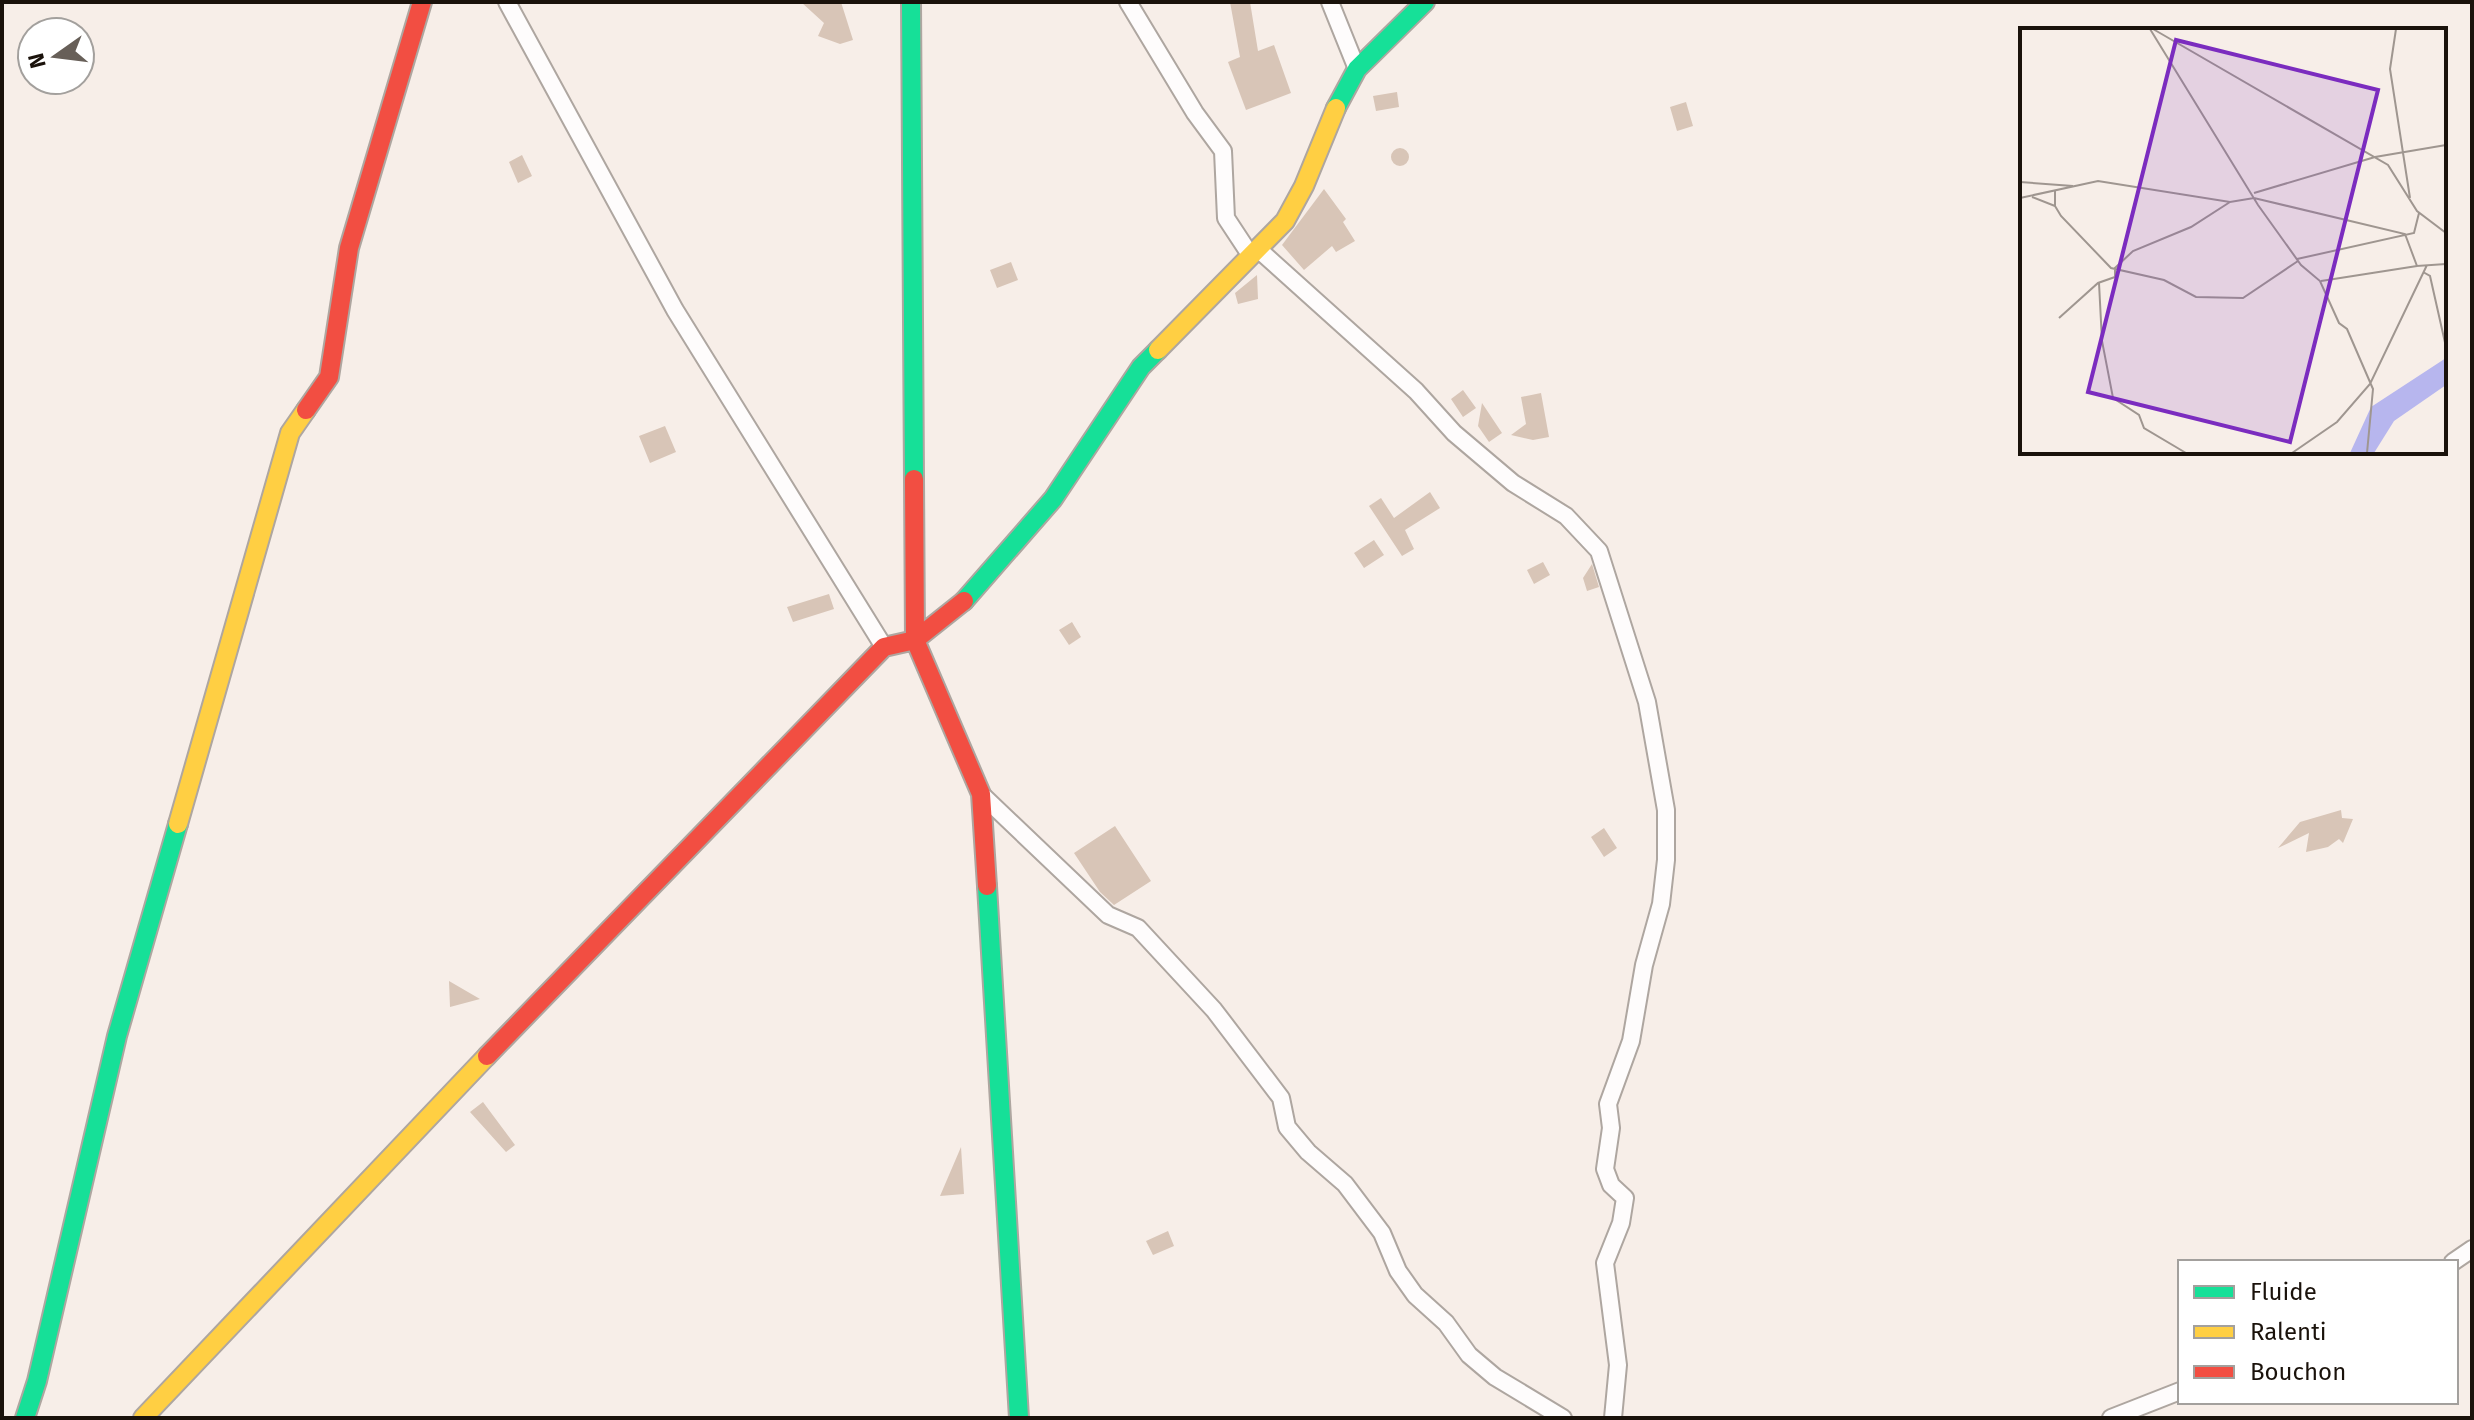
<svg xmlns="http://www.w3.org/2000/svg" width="2474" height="1420" font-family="'Fira Sans',sans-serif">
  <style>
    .building { fill: #d8c5b7 }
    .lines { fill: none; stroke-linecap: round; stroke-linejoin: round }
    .street-casing { stroke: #aea6a0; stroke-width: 20 }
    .fast-casing { stroke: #aea6a0; stroke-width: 22 }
    .slow-casing { stroke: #aea6a0; stroke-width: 22 }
    .jam-casing { stroke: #aea6a0; stroke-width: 22 }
    .street { stroke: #fefcfc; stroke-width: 16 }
    .fast { stroke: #16e098; stroke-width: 18 }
    .slow { stroke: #ffcf43; stroke-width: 18 }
    .jam { stroke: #f24e42; stroke-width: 18 }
    .inset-road { fill: none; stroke: #9f9690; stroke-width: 2 }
    .view { fill: #7b2cbf; fill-opacity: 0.15; stroke: #7b2cbf; stroke-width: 4 }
    .inset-edge { fill: none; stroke: #1a120b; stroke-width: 4 }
  </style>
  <rect width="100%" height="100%" fill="#f7eee8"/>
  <path class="building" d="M801,2H841L853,40L840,44L818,36L824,23Z
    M1230,2H1250L1258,51L1274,45L1291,93L1246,110L1228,62L1240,57Z
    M1397,92L1399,107L1376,111L1373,96Z
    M1686,102L1693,126L1677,131L1670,107Z
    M1391 157a9 9 0 1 1 18 0a9 9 0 1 1-18 0Z
    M522,155L532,176L518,183L509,162Z
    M1324,189L1346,219L1343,222L1355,241L1336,252L1332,246L1304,270L1282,245Z
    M1011,262L1018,280L997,288L990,270Z
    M1257,275L1258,299L1238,304L1235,293Z
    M1463,390L1476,408L1463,417L1451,399Z
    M1541,393L1549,437L1533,440L1511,435L1526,424L1521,397Z
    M1482,403L1502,433L1489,442L1478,426Z
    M665,426L676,452L650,463L639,436Z
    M1430,492L1440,508L1405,530L1414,549L1402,556L1369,506L1381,498L1394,518Z
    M1374,540L1384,555L1364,568L1354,553Z
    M1543,562L1550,575L1534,584L1527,570Z
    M1592,564L1599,587L1587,591L1583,578Z
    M829,594L834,609L793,622L787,607Z
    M1072,622L1081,637L1069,645L1059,630Z
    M2341,810L2342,818L2353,819L2343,843L2339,839L2328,847L2306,852L2309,833L2278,848L2300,822Z
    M1115,826L1151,881L1114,905L1100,892L1074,853Z
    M1604,828L1617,848L1604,857L1591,837Z
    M449,981L480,999L450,1007Z
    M483,1102L515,1145L506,1152L470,1112Z
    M961,1147L964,1194L940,1196Z
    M1168,1231L1174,1246L1153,1255L1146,1241Z"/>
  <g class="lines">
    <g class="street-casing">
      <path id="street" d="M507,2L675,310L884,647
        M1128,2L1195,113L1223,151L1226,218L1251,256
        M1330,2L1357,69
        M1258,249L1416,391L1454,433L1513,483L1566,516L1599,551L1647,702L1666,810V860L1661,904L1644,965L1631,1041L1608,1104L1611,1128L1605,1169L1611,1185L1625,1198L1621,1223L1605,1263L1618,1365L1613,1418
        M981,794L1108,915L1138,928L1214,1010L1281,1098L1287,1127L1308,1152L1345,1184L1382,1233L1398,1271L1415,1295L1446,1323L1469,1355L1495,1377L1563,1418
        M2453,1262L2472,1249
        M2111,1418L2180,1391"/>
    </g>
    <g class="fast-casing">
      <path id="fast" d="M911,2L914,479
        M1336,108L1357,69L1425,2
        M964,601L1053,499L1141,367L1158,350
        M987,886L1019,1418
        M25,1418L37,1381L117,1036L178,824"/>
    </g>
    <g class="slow-casing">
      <path id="slow" d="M1158,350L1285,221L1304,186L1336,108
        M178,824L290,433L306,410
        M143,1418L487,1056"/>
    </g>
    <g class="jam-casing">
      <path id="jam" d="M306,410L329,377L349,248L422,2
        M914,479L915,640L981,794L987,886
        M487,1056L884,647L915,640L964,601"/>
    </g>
    <use href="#street" class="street"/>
    <use href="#fast" class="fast"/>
    <use href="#slow" class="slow"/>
    <use href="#jam" class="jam"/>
  </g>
  <g transform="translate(2020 28)">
    <rect width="426" height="426" fill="#f7eee8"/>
    <path d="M426,330V357L374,393L354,425H330L351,379Z" fill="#b7b6ee"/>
    <path class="inset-road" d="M130,1L238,177L281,237L300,253L319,295L327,301L353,361L347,425M133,1L368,137L397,183L426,205M376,1L370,41L390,170M0,154L53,158M35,162V178L41,188L91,240L144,252L176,269L223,270L278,233M234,165L355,129L426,117M12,169L35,178M0,170L78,153L210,174L234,170L385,206L397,238L426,236M277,231L394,205L399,185M403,244L410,248L426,319M301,253L397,238M79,255L82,313L93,370L119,387L124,400L166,425M39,290L78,255L95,249V240L113,223L171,199L210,174M272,425L317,394L350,356L407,237"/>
    <path class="view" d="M156,12L358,62L270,414L68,364Z"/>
    <rect width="426" height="426" class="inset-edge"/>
  </g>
  <rect width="2474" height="1420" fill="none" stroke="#1a120b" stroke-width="8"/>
  <rect x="2178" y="1260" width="280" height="144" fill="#ffffff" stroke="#a3a09d" stroke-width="2"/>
  <rect x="2194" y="1286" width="40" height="12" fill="#16e098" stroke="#a3a09d" stroke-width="2"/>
  <text x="2250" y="1300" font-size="24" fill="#1a120b">Fluide</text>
  <rect x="2194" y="1326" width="40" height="12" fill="#ffcf43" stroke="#a3a09d" stroke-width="2"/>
  <text x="2250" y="1340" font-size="24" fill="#1a120b">Ralenti</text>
  <rect x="2194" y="1366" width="40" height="12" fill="#f24e42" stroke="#a3a09d" stroke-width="2"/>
  <text x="2250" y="1380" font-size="24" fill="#1a120b">Bouchon</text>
  <g transform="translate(56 56) rotate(256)"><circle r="38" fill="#ffffff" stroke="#a3a09d" stroke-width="2"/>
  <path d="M0-6L14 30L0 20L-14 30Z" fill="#675f58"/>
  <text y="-12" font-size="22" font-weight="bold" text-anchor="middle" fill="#1a120b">N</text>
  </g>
</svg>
